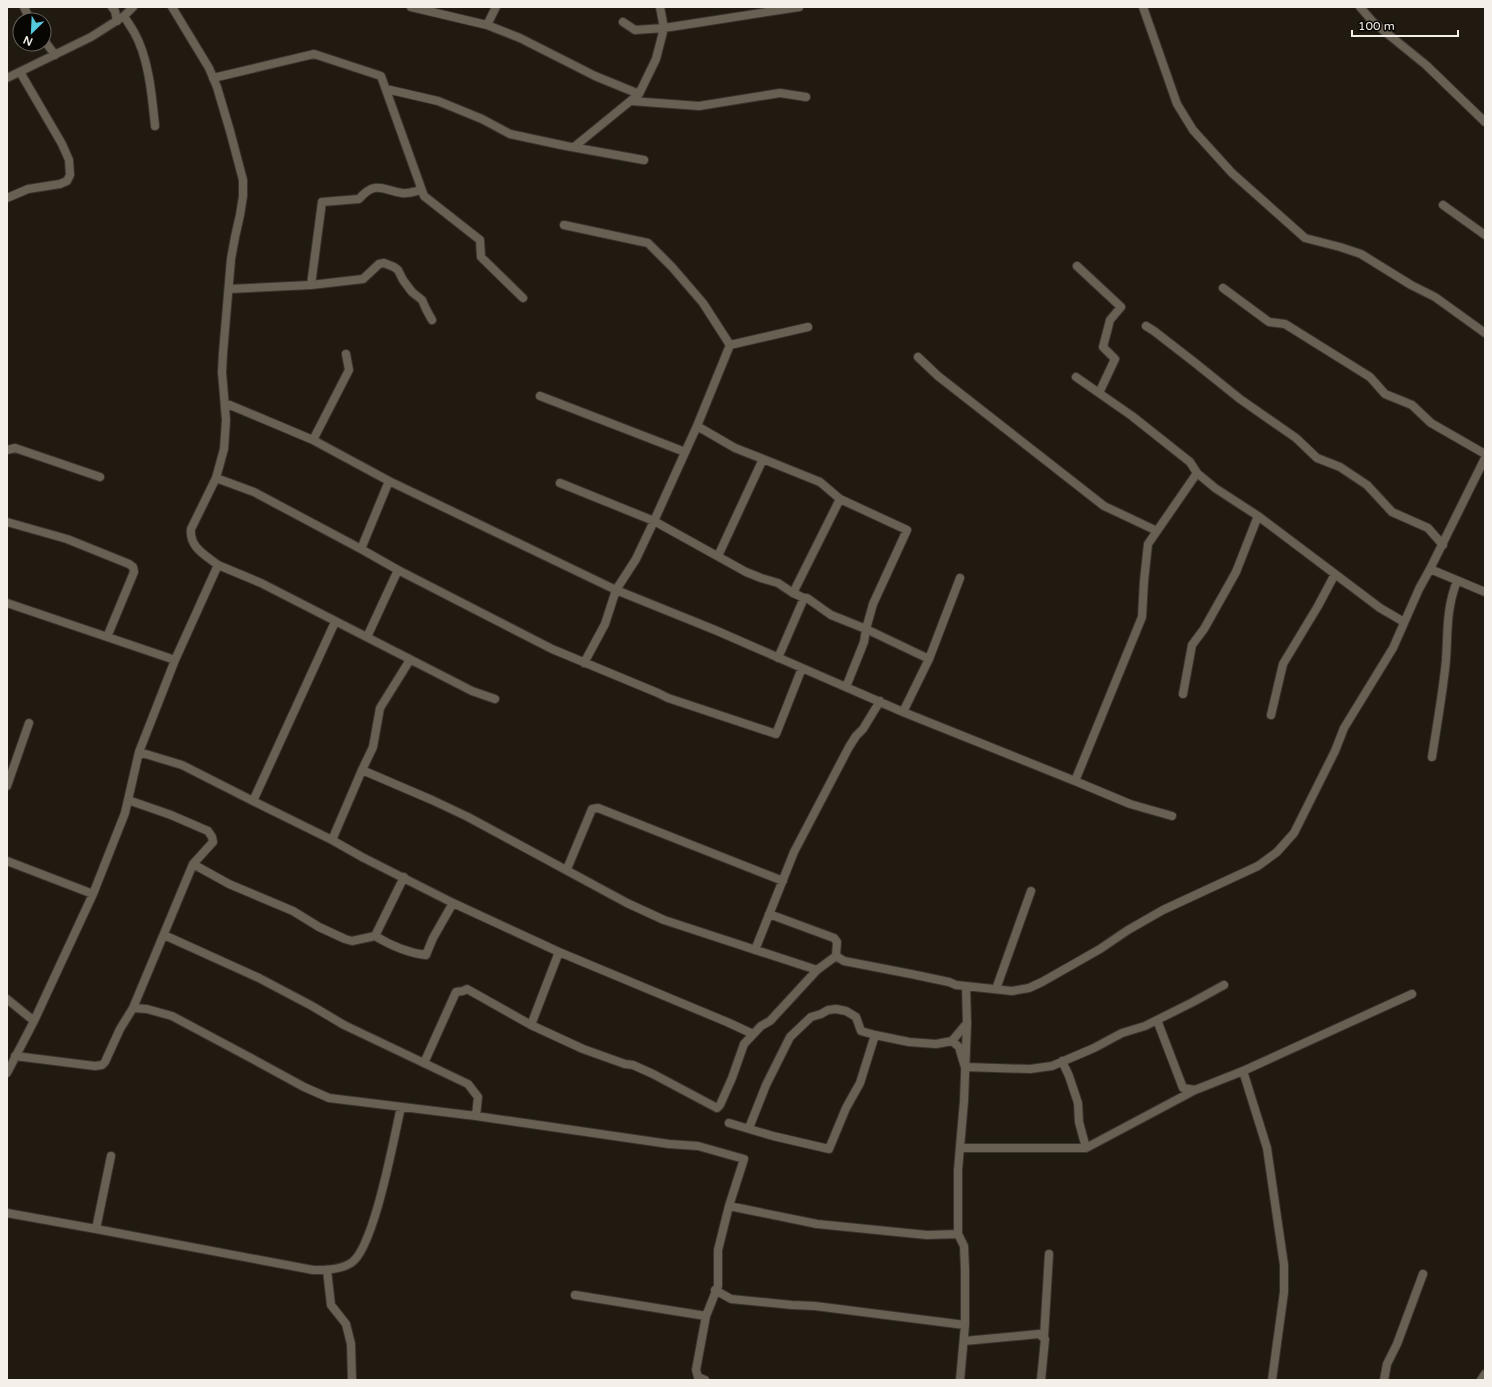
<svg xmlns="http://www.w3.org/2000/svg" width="1492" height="1387" font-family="'Varela Round',sans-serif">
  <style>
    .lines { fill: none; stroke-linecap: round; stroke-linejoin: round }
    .street-casing { stroke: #39342f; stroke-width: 10 }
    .street { stroke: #696054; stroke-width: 8 }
  </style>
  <rect width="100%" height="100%" fill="#211a10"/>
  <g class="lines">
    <g class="street-casing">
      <path id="street" d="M24,7L30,20
        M112,7L115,11L117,21
        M411,7L487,25L496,7
        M1143,7L1177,104L1193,130L1232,173L1305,238L1340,247L1361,254L1411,285L1435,297L1485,333
        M1360,7L1373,22L1426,65L1485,122
        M124,16C127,21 131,27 134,32C149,58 152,97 155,126
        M623,22L635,30L664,28L799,7
        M487,25L520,38L595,76L639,94L656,59L664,28L660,7
        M44,40L55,55
        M7,78L91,37L124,16L133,7
        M213,78L314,54L381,76L424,196L480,240L481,257L523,298
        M386,89L438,101L482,119L510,134L566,146L644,160
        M631,101L699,106L780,93L806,97
        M574,147L634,98
        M7,198L28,189L60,184L67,181L70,175L69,160L62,144L20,72
        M1443,205L1485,235
        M564,225L648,243L672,267L703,303L730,345
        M1077,266L1121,307L1110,320L1103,347L1115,359L1099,393
        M311,285L322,202L359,199C375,180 383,190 402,193C408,194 416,191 421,190
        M1223,288L1269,322L1285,324L1370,377L1385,394L1412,405L1431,423L1485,454
        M229,289L311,285L363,279L379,264L384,263L394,267L398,270L403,280L412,292L422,300L426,309L432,320
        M1146,326L1154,331L1194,362L1240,399L1296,438L1317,458L1340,467L1367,485L1392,512L1428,528L1443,545
        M730,345L808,327
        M918,357L938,376L1104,506L1157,531
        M1076,377L1132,416L1190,462L1197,473
        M540,396L685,452
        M225,403L313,440L389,481L361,549
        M697,426L735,448L763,459L718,556
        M313,440L349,370L346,354
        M7,450L15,448L100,477
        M763,459L820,482L840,499
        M216,478L254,492L361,549L398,570L552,649L658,693L668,698L776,734L802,668
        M389,481L616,590L715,630L903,712L1075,781
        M560,483L654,521L746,572L761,578L778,583L793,593L804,598H807L831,615L866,629L929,659
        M7,522L67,539L129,564L133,567L134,572L107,637
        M218,565L261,583L472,691L495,699
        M1430,569L1485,592
        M793,593L840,499L907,530L873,604L866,629L864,642L846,687
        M7,603L175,660
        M367,637L398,570
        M778,658L804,598
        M584,663L605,624L616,590L636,559L654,521L697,426L730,345
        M1183,694L1192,645L1204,629L1236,572L1258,516L1335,574
        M903,712L929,659L960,578
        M1271,715L1283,664L1318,606L1335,574L1380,608L1404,622
        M139,752L182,765L253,801L332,840L362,857L453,903L559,952L727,1022L753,1034
        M1432,757C1437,724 1443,692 1446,660C1448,631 1446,609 1457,581
        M362,770L432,800L468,817L627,903L664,920L817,970
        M7,786L29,723
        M253,801L335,622
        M1172,816L1130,804L1075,781L1142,617L1144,581L1148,544L1197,473L1215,488L1258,516
        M332,840L362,770L373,747L380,708L408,663V658
        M7,861L93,894
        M193,864L229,884L293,911L319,927L345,939L352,941L375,936C390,945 408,953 426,955L433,938L453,903
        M567,869L592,809L598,808L783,881
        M164,935L259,978L312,1006L344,1025L468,1084L478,1097L476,1116
        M375,936L404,877
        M755,950L794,852L849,747L856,736L863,729L880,701
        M836,956L844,961L911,974L949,982L956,985L1012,991L1029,988L1042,982L1100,949L1128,930L1163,910L1258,866L1277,852L1294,833L1335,751L1344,728L1393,648L1419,589L1430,569L1485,458
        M996,989L1031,891
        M7,999L34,1021
        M133,1008L147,1009L172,1016L249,1057L304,1087L329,1098L476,1116L669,1144L698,1146L744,1159L729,1206L718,1250V1286L706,1316L696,1370L698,1377L705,1380
        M1157,1020L1183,1088L1195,1090L1243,1071
        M531,1025L559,952
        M952,1041L959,1047L965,1067L1030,1069L1052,1066L1094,1048L1122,1033L1145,1026L1193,1002L1224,985
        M15,1056L95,1066L102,1065L105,1062L120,1029L133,1008L193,864L213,842L212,837L208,831L171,815L128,800
        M1062,1061L1069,1076L1078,1103L1079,1122L1086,1148
        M424,1063L456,992L463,991L467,989L531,1025L583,1049L625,1064L633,1065L653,1074L717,1108L720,1105L732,1078L744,1044L761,1026L770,1021L817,970L836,956L837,942L834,938L769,914
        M7,1073L34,1021L93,894L125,813L139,752L175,660L218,565C205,555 189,547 191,529L216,478L224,449L226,420L222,372L223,353L231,259L235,237L240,215L243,196V180L230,131L217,87L209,68L172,7
        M729,1123L773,1136L829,1149L846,1108L860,1083L875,1035
        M749,1128L766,1085L790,1037L811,1017L821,1014L828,1010L836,1009L846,1011L856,1017L861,1031L875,1035L909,1042L936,1044L952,1041L967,1023
        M960,1148H1086L1195,1090
        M729,1206L817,1224L927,1235L958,1234
        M7,1213L96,1229L313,1270C325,1270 340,1270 351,1263C374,1249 394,1137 401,1107
        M96,1229L111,1156
        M327,1270L331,1305L346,1324L351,1344L352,1380
        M715,1290L731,1299L792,1305L815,1306L965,1325
        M575,1295L706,1316
        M1044,1337L1049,1254
        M964,1341L1039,1334L1045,1339L1041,1380
        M960,1380L965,1325V1270L964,1246L958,1234V1170L964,1101L967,1023L966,986
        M1272,1380L1284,1292V1265L1267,1148L1243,1071L1412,994
        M1384,1380L1387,1364L1397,1344L1423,1274
        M1481,1380L1485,1374"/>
    </g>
    <use href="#street" class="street"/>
  </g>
  <rect width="1492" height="1387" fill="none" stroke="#f4f0e9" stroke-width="16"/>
  <g transform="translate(32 32) rotate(204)"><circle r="19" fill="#080603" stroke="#66645f"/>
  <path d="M0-3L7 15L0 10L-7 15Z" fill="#55cadf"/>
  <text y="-6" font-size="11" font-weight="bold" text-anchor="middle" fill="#f4f0e9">N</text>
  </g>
  <path d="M1352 30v6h106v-6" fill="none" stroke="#f4f0e9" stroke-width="2"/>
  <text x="1358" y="30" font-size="12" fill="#f4f0e9" stroke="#080603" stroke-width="3" paint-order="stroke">100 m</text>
</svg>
